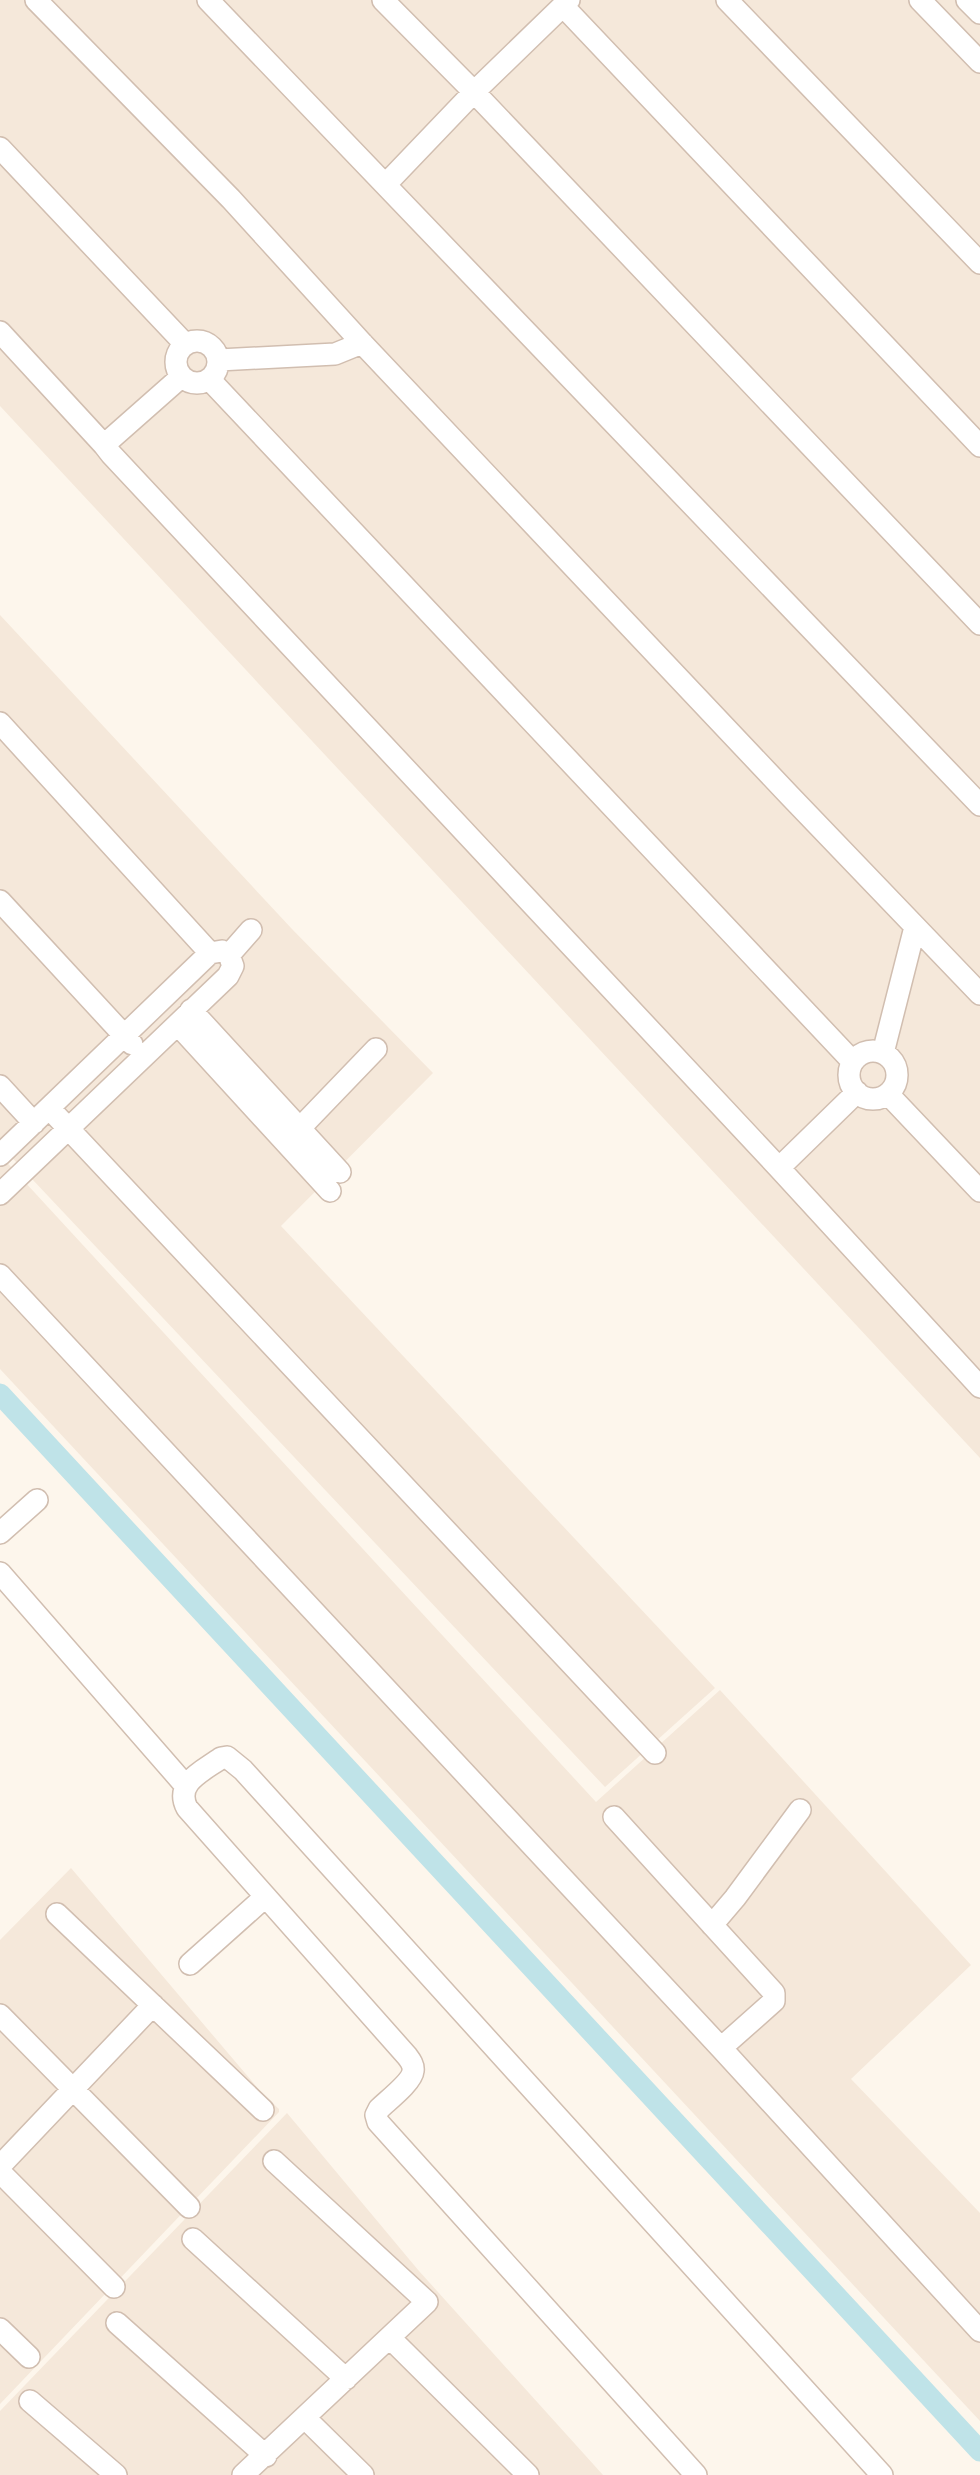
<svg xmlns="http://www.w3.org/2000/svg" width="980" height="2475" font-family="'PT Sans Narrow',sans-serif">
  <style>
    .residential { fill: #f5e8da }
    .lines { fill: none; stroke-linecap: round; stroke-linejoin: round }
    .canal { stroke: #bfe3e8; stroke-width: 21 }
    .minor-casing { stroke: #d1beb0; stroke-width: 24 }
    .minor { stroke: #fff; stroke-width: 21 }
  </style>
  <rect width="100%" height="100%" fill="#fdf6ec"/>
  <path class="residential" d="M0,0H980V1458L0,406Z
    M0,615L292,929L433,1073L281,1226L715,1688L605,1787L0,1145Z
    M0,1155L596,1802L720,1690L971,1965L851,2079L980,2213V2421L0,1369Z
    M71,1868L261,2092L279,2109V2112L0,2404V1940Z
    M287,2113L419,2271L603,2475H0V2411Z"/>
  <g class="lines">
    <path class="canal" d="M0,1394L980,2451"/>
    <g class="minor-casing">
      <path id="minor" d="M36,0L231,199L362,343L790,796L980,994
        M208,0L980,805
        M383,0L474,92L980,624
        M727,0L980,263
        M920,0L980,62
        M967,0L980,13
        M563,6L980,446
        M0,148L185,344
        M386,184L474,92L569,0
        M0,332L104,445
        M176 362a21 21 0 1 1 42 0a21 21 0 1 1-42 0Z
        M219,360L335,354L362,343
        M181,377L104,445L111,454L779,1168L980,1387
        M210,380L853,1062
        M0,723L210,953
        M0,901L132,1044
        M229,955L251,930
        M191,1010L340,1172
        M178,1025L330,1191
        M849 1075a24 24 0 1 1 48 0a24 24 0 1 1-48 0Z
        M883,1053L915,927
        M0,1086L34,1123
        M888,1094L980,1191
        M49,1108L655,1753
        M300,1128L376,1049
        M0,1155L210,953L222,951L229,955L233,966L228,976L0,1194
        M779,1168L857,1092
        M0,1275L721,2048L980,2331
        M0,1533L37,1500
        M0,1573L185,1785
        M614,1817L774,1993V2001L721,2048
        M57,1914L263,2110
        M712,1925L735,1898L800,1810
        M190,1964L265,1897
        M0,2015L189,2207
        M0,2166L153,2005
        M0,2172L114,2287
        M193,2239L346,2379
        M117,2323L266,2456
        M0,2329L29,2357
        M390,2338L528,2475
        M30,2401L116,2475
        M305,2418L363,2475
        M243,2475L427,2302L274,2161
        M696,2475L378,2122L376,2115L379,2109C387,2101 412,2082 413,2071C414,2065 410,2060 407,2056L187,1808C174,1783 203,1771 221,1758L227,1757L243,1770L882,2475"/>
    </g>
    <use href="#minor" class="minor"/>
  </g>
</svg>
